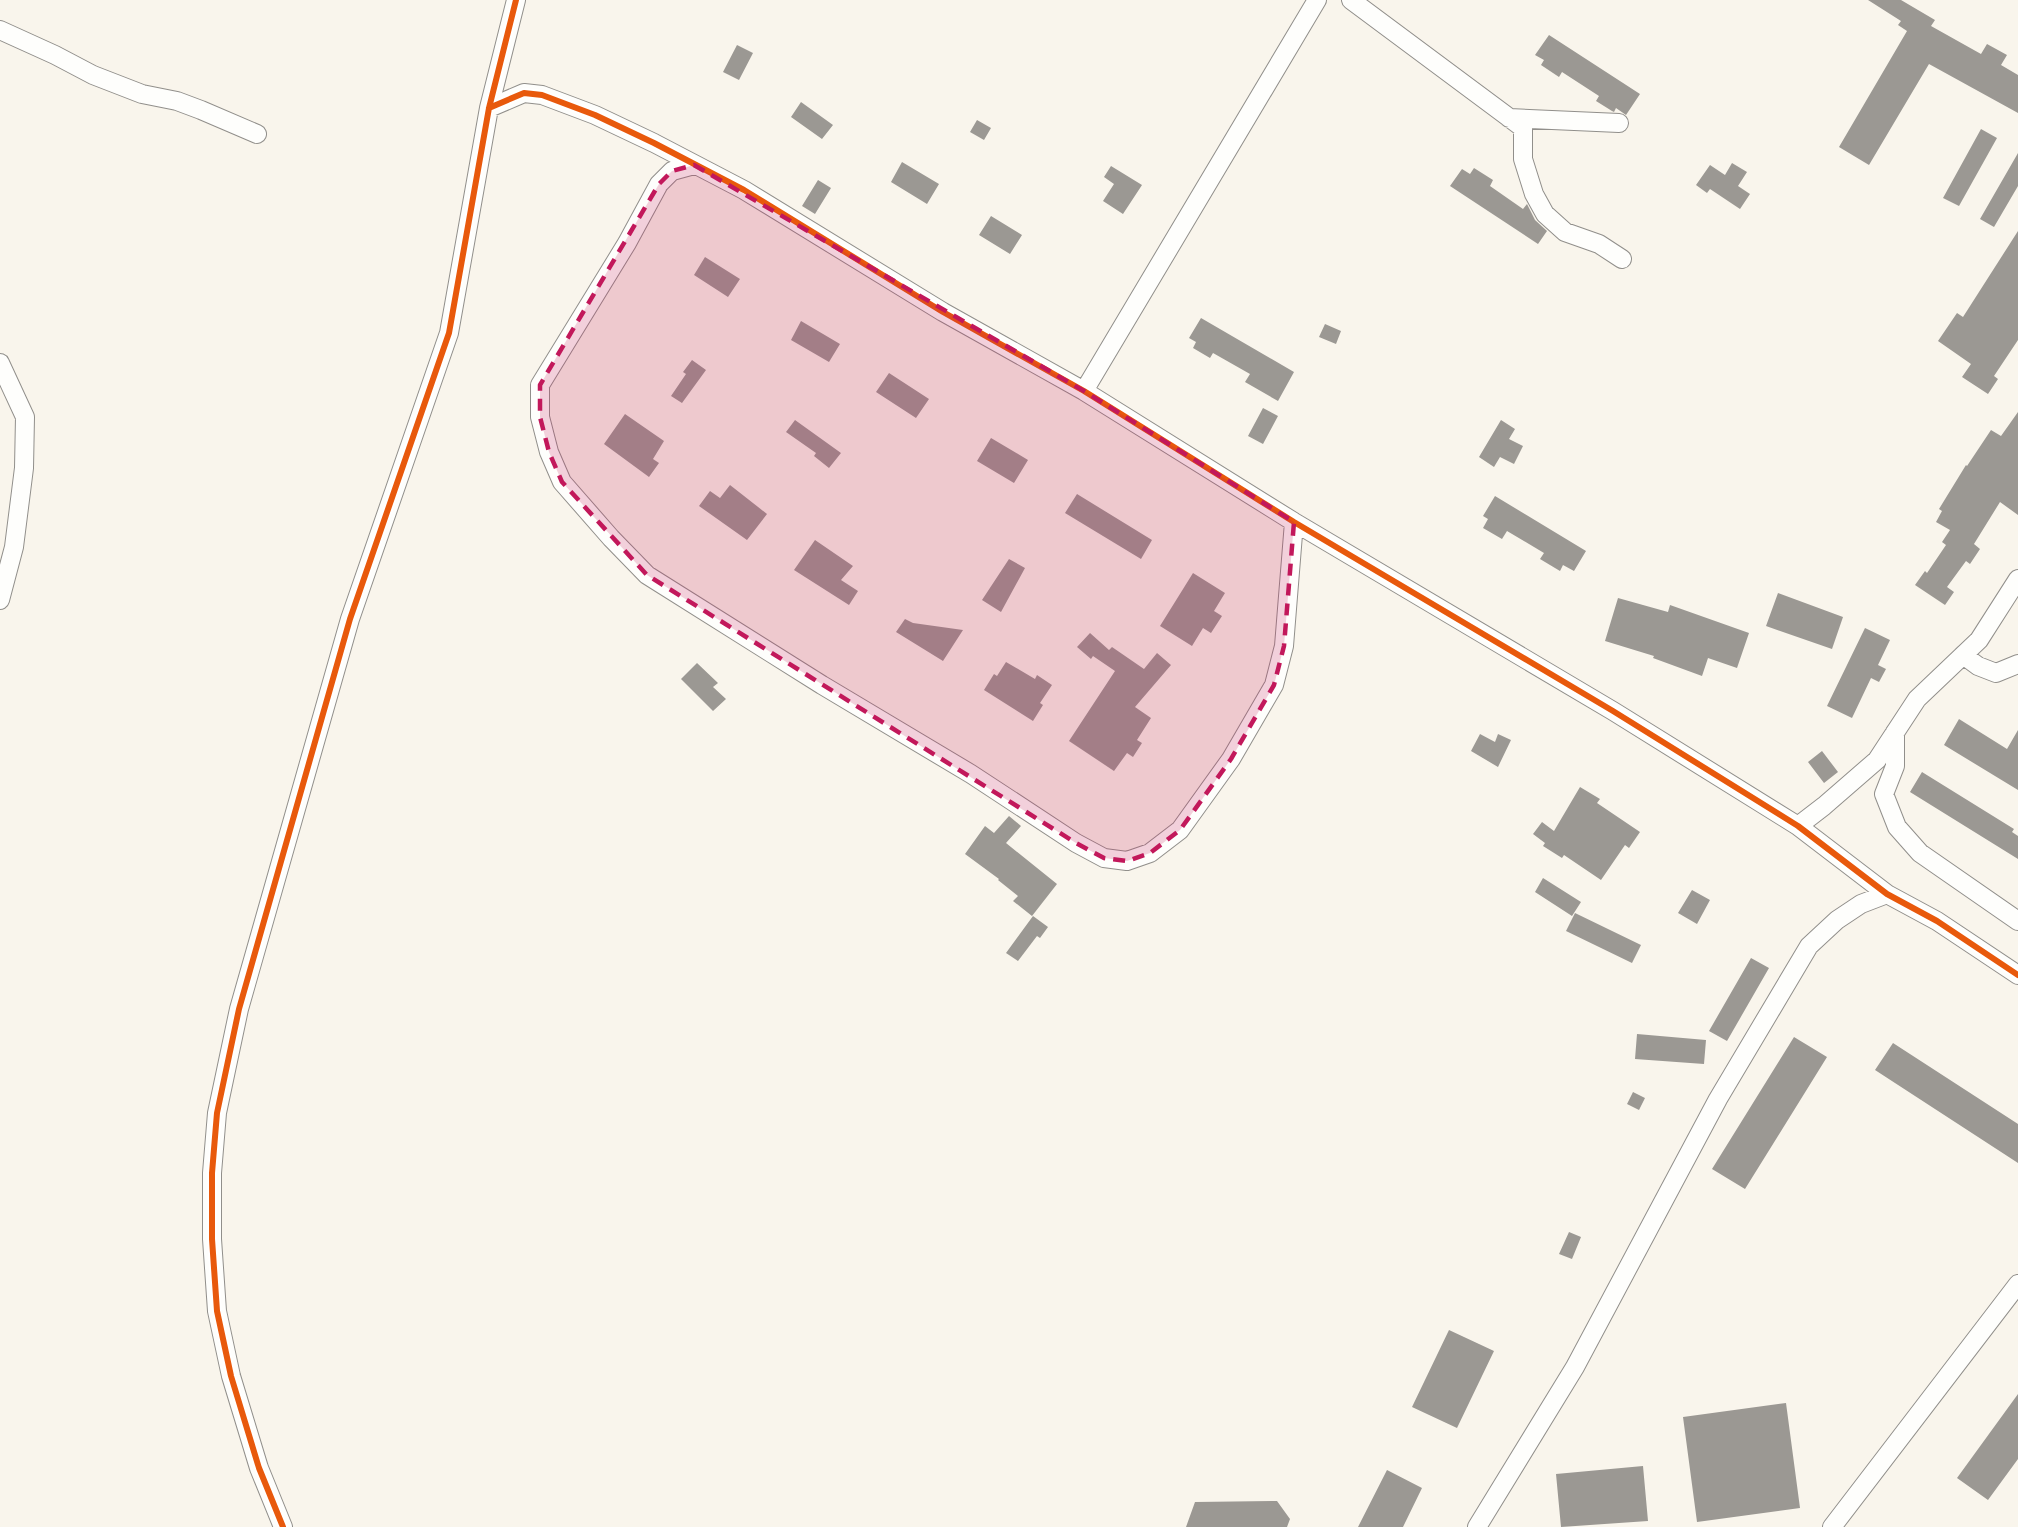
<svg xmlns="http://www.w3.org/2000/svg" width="2018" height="1527" font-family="'Times New Roman',serif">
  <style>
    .building { fill: #9b9893 }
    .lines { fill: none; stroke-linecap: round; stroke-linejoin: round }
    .minor-casing { stroke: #918f8b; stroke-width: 20 }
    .minor { stroke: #fefefc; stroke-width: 18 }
    .cycleway-casing { stroke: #fff; stroke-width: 10 }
    .cycleway { stroke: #e8590c; stroke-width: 6 }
    .marked { fill: #c2185b; fill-opacity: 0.2; stroke: #c2185b; stroke-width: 4.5; stroke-dasharray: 12 8; stroke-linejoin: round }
  </style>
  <rect width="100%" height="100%" fill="#f9f5ec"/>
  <path class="building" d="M1868,0H1901L1935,20L1931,26L1981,54L1987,44L2007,55L2001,65L2018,75V113L1929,64L1869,165L1839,147L1907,31L1898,25L1901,21Z
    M1549,35L1640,94L1626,115L1616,108L1614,112L1612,111L1596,101L1599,96L1562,72L1559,77L1541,65L1544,60L1535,55Z
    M737,45L753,53L739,80L723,72Z
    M801,102L833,125L822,139L791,117Z
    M977,120L991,128L984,140L970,132Z
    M1981,129L1997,138L1959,206L1943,198Z
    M2018,153V186L1994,227L1980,219Z
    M902,162L939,184L927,204L891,182Z
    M1732,163L1747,172L1738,186L1750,194L1740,209L1710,189L1707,193L1696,185L1710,165L1725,175Z
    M1111,166L1142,185L1123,214L1103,201L1114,184L1104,177Z
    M1474,168L1493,180L1490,186L1523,209L1527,204L1535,220L1547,231L1538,244L1450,186L1462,169L1470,174Z
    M818,180L831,188L815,214L802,206Z
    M991,216L1022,235L1010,254L979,235Z
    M2018,231V340L1994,376L1998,379L1988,394L1962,377L1971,364L1938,341L1957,313L1963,317Z
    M705,257L740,279L728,297L694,275Z
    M1201,318L1294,372L1278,401L1245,382L1250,374L1213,353L1210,358L1193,348L1196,342L1189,338Z
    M801,321L840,344L829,362L791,340Z
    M1325,324L1341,331L1336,344L1319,337Z
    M692,360L706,370L682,403L671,396L686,374L683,372Z
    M889,373L929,399L916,418L876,392Z
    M1263,408L1278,416L1263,444L1248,436Z
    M2018,412V515L2000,502L1974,544L1980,549L1970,564L1966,561L1947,587L1954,592L1945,605L1915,585L1925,571L1927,573L1946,545L1942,542L1950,530L1936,522L1942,511L1939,509L1966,465L1967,466L1991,430L2001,436Z
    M625,414L664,441L653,459L659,463L649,477L604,444Z
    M795,420L841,453L829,468L814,456L816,453L786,432Z
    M1501,420L1515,429L1509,439L1523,446L1514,464L1500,457L1494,467L1479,457Z
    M991,438L1028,460L1014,483L977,461Z
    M730,485L767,514L747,540L699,506L710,491L720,498Z
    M1077,494L1152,540L1141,559L1065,513Z
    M1495,496L1586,551L1574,571L1563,565L1560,571L1540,559L1544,553L1507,531L1502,539L1483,528L1488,519L1483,516Z
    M815,540L853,566L841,580L858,591L849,605L794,570Z
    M1009,559L1025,568L1001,612L982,600Z
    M1193,573L1225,593L1214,611L1222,616L1211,633L1203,628L1192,646L1160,626Z
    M1778,593L1843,617L1832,649L1766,626Z
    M1618,598L1668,612L1670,605L1749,633L1737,668L1708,658L1702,676L1653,658L1654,656L1605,641Z
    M905,619L913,623L963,630L943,661L896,632Z
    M1865,628L1890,640L1878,665L1886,669L1879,682L1871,678L1852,718L1827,706Z
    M1090,633L1109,650L1112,647L1144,669L1157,653L1171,665L1135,707L1151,718L1137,740L1142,743L1133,757L1127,753L1114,771L1069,741L1115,671L1093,656L1091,659L1077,647Z
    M1006,662L1035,679L1037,675L1052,685L1040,703L1043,705L1033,721L984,690L994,674L997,676Z
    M697,663L718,683L713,687L726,699L713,711L681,679Z
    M1959,719L2007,749L2018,730V790L1944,745Z
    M1480,734L1495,742L1498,734L1511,740L1498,767L1471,751Z
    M1822,751L1838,772L1824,783L1808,762Z
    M1922,772L2014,829L2012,832L2018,836V859L1910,792Z
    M1580,787L1600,799L1597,803L1640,832L1629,848L1625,845L1601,880L1564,855L1562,858L1543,846L1545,843L1533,834L1542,822L1554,831Z
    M1009,816L1021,826L1006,843L1057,884L1032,916L1013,901L1018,896L998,880L999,879L965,854L985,826L994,833Z
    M1543,878L1581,902L1572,916L1535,892Z
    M1692,890L1710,900L1697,924L1678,913Z
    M1575,913L1641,945L1632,963L1566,931Z
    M1033,916L1048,927L1040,938L1037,936L1018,961L1006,953Z
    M1751,958L1769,968L1727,1041L1709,1031Z
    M1637,1034L1706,1040L1704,1064L1635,1059Z
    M1794,1037L1827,1057L1745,1189L1712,1169Z
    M1893,1043L2018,1124V1163L1875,1070Z
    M1633,1092L1645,1098L1639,1110L1627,1104Z
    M1569,1232L1581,1237L1572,1259L1559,1254Z
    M1449,1330L1494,1351L1457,1428L1412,1407Z
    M2018,1394V1459L1988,1500L1957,1478Z
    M1786,1403L1800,1508L1697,1522L1683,1417Z
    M1643,1466L1648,1521L1561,1527L1556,1474Z
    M1387,1470L1422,1488L1403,1527H1358Z
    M1277,1501L1290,1519L1287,1527H1186L1195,1502Z"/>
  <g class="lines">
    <g class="minor-casing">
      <path id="minor" d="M1351,0L1523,128V159L1534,194L1545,214L1565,232L1599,244L1622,259
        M0,30L55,55L93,75L142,94L177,101L201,110L257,134
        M489,108L524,93L542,95L595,115L654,143L744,190L943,312L1084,391L1294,522L1613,711L1798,826L1887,894L1937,921L2018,975
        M1509,118L1619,123
        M694,165L672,171L659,184L627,243L540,385V417L549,452L562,482L611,538L647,575L822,685L971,774L1076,843L1104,858L1127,861L1150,853L1180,830L1231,759L1274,685L1284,646L1294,522
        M0,363L25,417L24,468L14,547L0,600
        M1084,391L1317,0
        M1963,655L1978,666L1996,673L2018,664
        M1895,732V766L1884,794L1897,827L1920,853L2018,921
        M1798,826L1824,806L1877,760L1917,699L1979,640L2018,579
        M283,1527L259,1468L231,1376L217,1311L212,1239V1173L217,1113L239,1009L350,619L449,333L489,108L516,0
        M1477,1527L1575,1367L1718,1099L1809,946L1837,920L1861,904L1887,894
        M1832,1527L2018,1284"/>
    </g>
    <use href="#minor" class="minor"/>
    <g class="cycleway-casing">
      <path id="cycleway" d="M489,108L524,93L542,95L595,115L654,143L744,190L943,312L1084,391L1294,522L1613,711L1798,826L1887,894L1937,921L2018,975
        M283,1527L259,1468L231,1376L217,1311L212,1239V1173L217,1113L239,1009L350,619L449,333L489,108L516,0"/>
    </g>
    <use href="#cycleway" class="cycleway"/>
  </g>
  <path class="marked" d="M694,165L1084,391L1294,522L1284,646L1274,685L1231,759L1180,830L1150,853L1127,861L1104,858L1076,843L647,575L562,482L549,452L540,417V385L659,184L672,171Z"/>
</svg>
